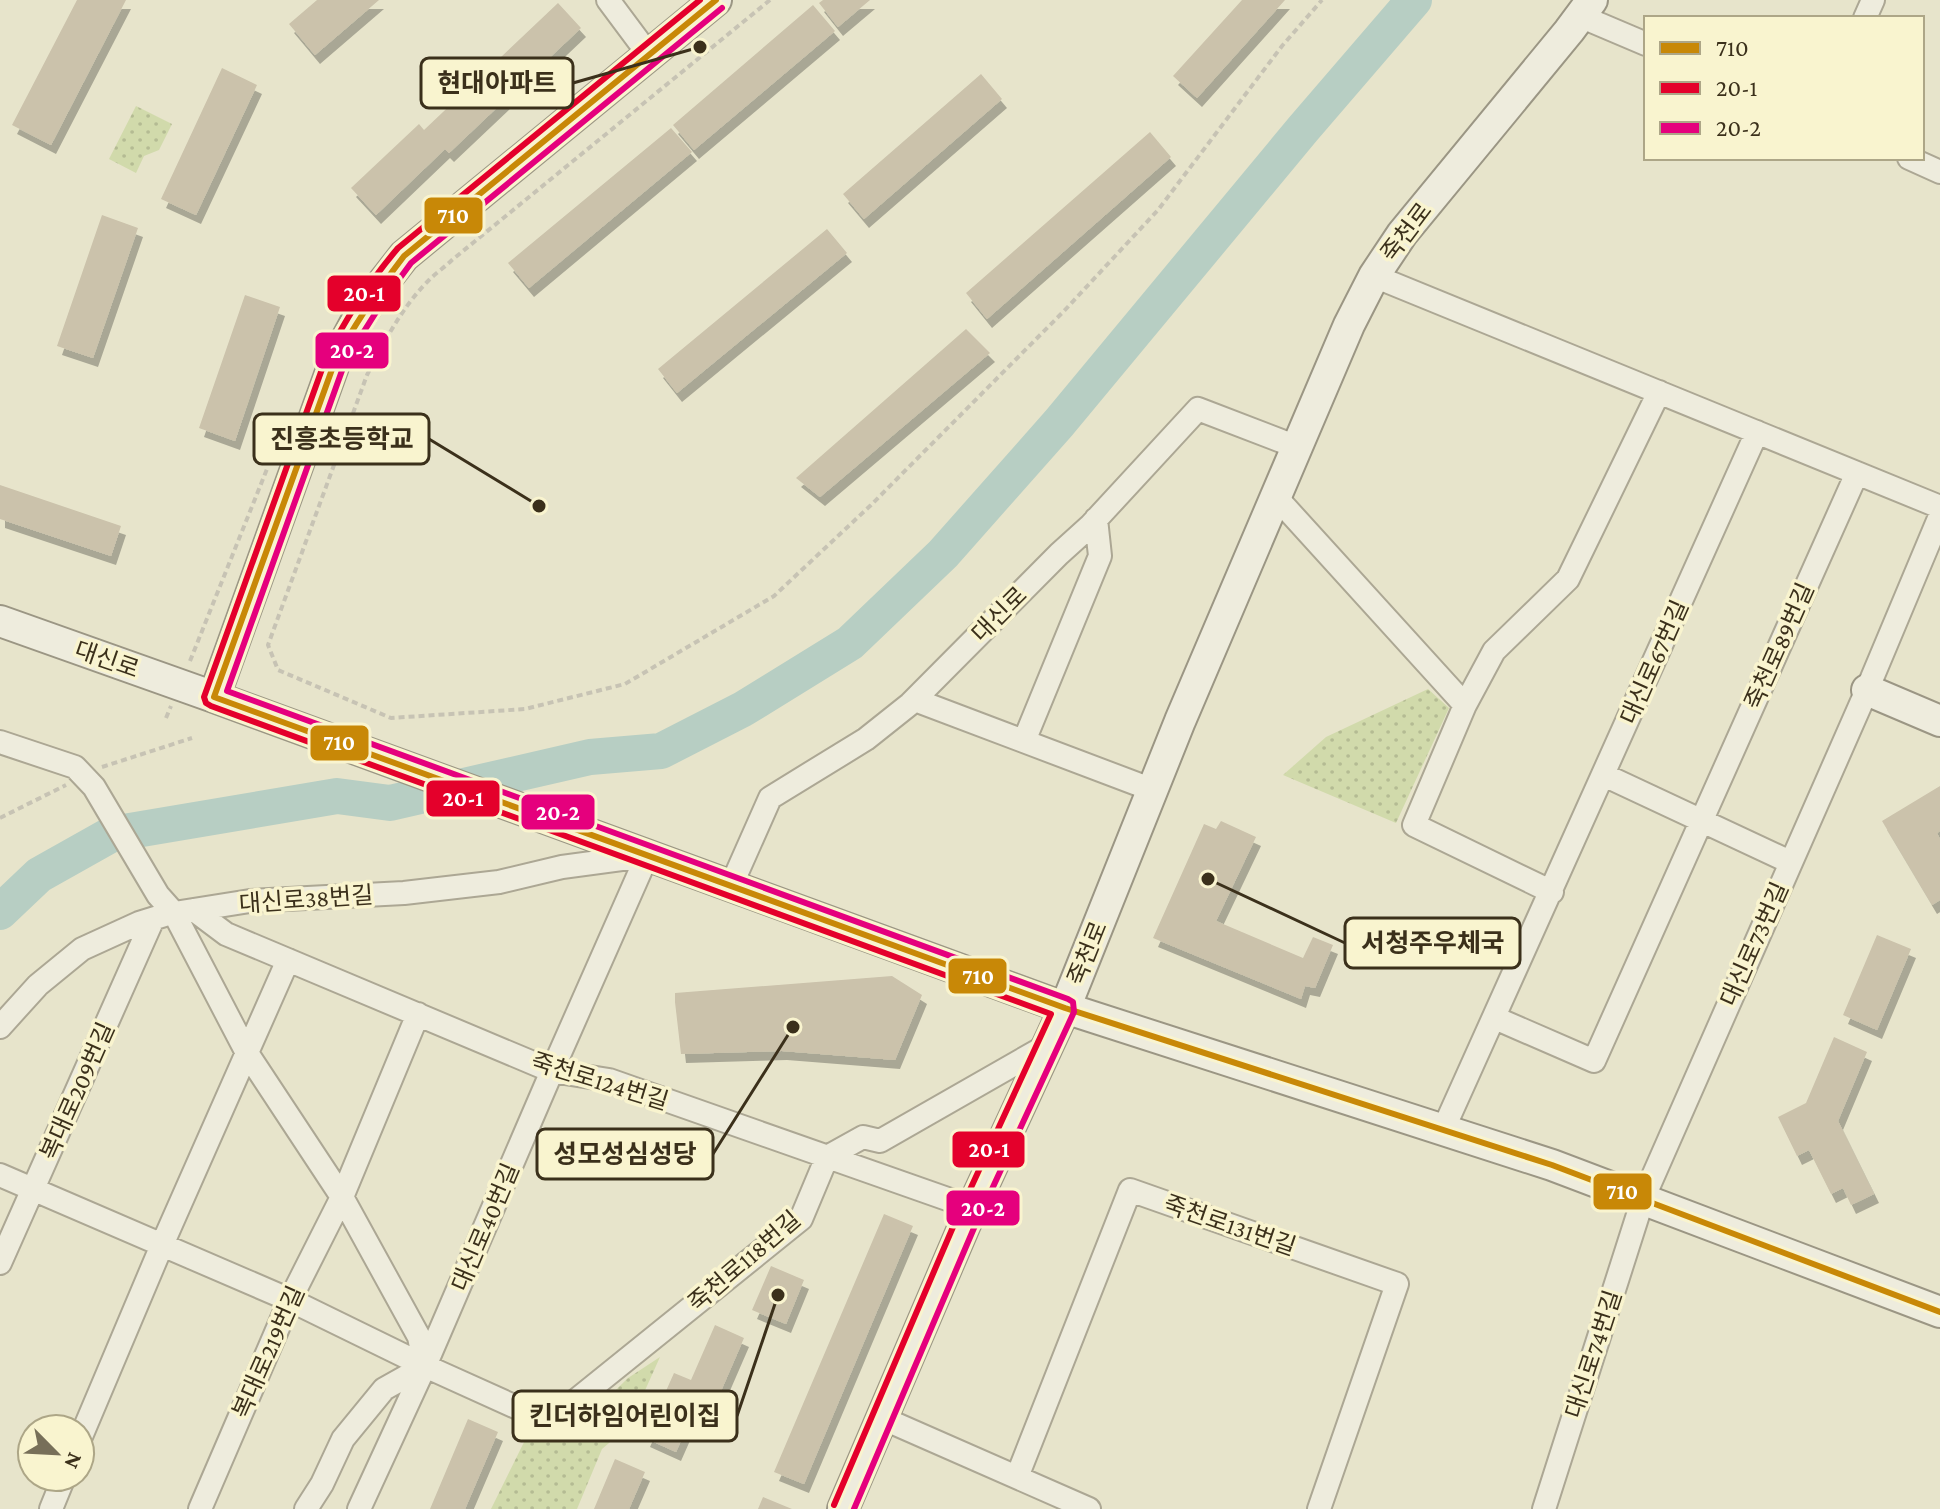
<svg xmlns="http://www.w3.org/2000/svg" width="1940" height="1509" font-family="'Crimson Pro','Noto Sans KR',serif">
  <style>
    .park { fill: url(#park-dots) }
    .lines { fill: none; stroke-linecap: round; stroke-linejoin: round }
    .river { stroke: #b7cec3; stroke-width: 36 }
    .building { fill: #cbc2ab; filter: url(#shadow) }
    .street-casing { stroke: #aca794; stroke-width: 26 }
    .secondary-casing { stroke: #9b9684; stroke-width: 34 }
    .path { stroke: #c7c3b4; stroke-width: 4; stroke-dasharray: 6 4; stroke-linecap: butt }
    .street { stroke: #eeecdd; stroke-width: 22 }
    .secondary { stroke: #eeecdd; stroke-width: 30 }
    .bus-1-casing { stroke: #f9f4cf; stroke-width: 12 }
    .bus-2-casing { stroke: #f9f4cf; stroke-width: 12 }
    .bus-3-casing { stroke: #f9f4cf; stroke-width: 12 }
    .bus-1 { stroke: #c88807; stroke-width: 6 }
    .bus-2 { stroke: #e4002b; stroke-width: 6 }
    .bus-3 { stroke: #e5007d; stroke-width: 6 }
    .labels { text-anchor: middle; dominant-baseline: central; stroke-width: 7; stroke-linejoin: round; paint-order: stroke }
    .street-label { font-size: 24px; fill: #3b301b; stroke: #f9f4cf }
    .leader { fill: none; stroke: #3b301b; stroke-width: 3 }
    .callout-dot { fill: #3b301b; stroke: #f9f4cf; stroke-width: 3 }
    .callout { fill: #f9f4cf; stroke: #3b301b; stroke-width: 3 }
    .callout-label { font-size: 26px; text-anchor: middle; font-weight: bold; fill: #3b301b }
    .line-badge { stroke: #f9f4cf; stroke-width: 3 }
    .badge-label { font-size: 22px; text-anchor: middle; font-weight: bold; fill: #fff }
  </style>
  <defs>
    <pattern id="park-dots" width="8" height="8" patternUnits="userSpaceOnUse" patternTransform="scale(2)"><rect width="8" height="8" fill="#d1daab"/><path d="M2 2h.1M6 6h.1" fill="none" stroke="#b4bb93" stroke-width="1.8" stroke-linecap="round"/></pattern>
    <filter id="shadow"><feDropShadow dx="5" dy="9" stdDeviation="0" flood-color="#0004"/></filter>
  </defs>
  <rect width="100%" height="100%" fill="#e7e4cb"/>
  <path class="park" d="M136,106L172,124L159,150L144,156L136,173L109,159Z
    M1428,689L1449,708L1396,823L1283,775L1326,737Z
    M660,1357L629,1426L602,1449L577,1509H491L531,1428L568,1437L628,1378Z"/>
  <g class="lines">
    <path class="river" d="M0,912L39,875L112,834L337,796L390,803L590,757L661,751L743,709L850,643L943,554L1059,423L1303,129L1414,0"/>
  </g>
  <path class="building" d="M77,0H126L51,145L12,125Z
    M317,0H379L315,55L289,24Z
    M823,0H870L838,27L819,3Z
    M1242,0H1285L1197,98L1173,76Z
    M558,3L581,28L449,153L445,149L376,215L351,188L419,124L424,130Z
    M813,5L835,31L694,150L673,125Z
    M222,68L257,85L196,215L161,199Z
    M981,74L1002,99L864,219L843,194Z
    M671,128L692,152L529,288L508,263Z
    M1150,132L1171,157L987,319L966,293Z
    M102,215L138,228L93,358L57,346Z
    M827,229L847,253L677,393L658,369Z
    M245,295L280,307L235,441L199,428Z
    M966,329L990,353L820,497L796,478Z
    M0,485L121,526L111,556L0,519Z
    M1940,786V831L1937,833L1940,839V900L1932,905L1882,821Z
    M1221,821L1256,837L1216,921L1303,958L1313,937L1333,945L1315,988L1305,986L1301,999L1153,938L1204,824L1216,829Z
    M1877,935L1911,949L1877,1030L1843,1015Z
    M892,976L922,995L895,1060L782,1051L681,1054L675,1002V993Z
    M1834,1037L1867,1052L1838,1121L1874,1194L1851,1205L1843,1188L1831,1194L1809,1150L1797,1156L1778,1117L1806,1103Z
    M884,1214L913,1226L804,1484L774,1472Z
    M771,1266L804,1280L786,1324L752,1310Z
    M715,1325L744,1338L714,1407L699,1400L676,1452L645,1438L674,1373L691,1380Z
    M468,1419L498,1432L465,1509H430Z
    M615,1459L645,1472L629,1509H594Z
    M763,1497L792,1509H758Z"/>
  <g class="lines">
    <g class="street-casing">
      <path id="street" d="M608,0L649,55
        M1580,16L1646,44
        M1865,18L1873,0
        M1909,158L1940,172
        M1374,276L1940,507
        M1276,497L1465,705
        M915,700L1153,790
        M1024,741L1100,556L1096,519
        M0,742L75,767L94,787L158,895L174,913L247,1053L342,1197L418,1014
        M1604,775L1790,862
        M731,886L770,798L866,739L910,704L1059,554L1090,526L1198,409L1297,447
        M1552,892L1414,825L1465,705L1494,651L1568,579L1659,392
        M194,910L226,934L552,1071L609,1080L973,1208
        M1495,1018L1594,1061L1857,473
        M0,1027L38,985L82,949L139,923L168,914L250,901L404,893L499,882L562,867L644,856
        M1443,1130L1757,432
        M0,1175L290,1300L425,1366L549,1422L801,1219L827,1157L863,1137L880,1141L1048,1045
        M0,1263L153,919
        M882,1418L1089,1509
        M80,1439L162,1245L288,960
        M1017,1477L1130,1190L1397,1284L1319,1509
        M51,1509L64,1477
        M200,1509L290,1300L342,1197
        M306,1509L322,1484L343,1439L384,1389L425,1366L419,1337L342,1197
        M359,1509L425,1366L552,1071L647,856
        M1544,1509L1643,1199L1867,690L1940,516"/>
    </g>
    <g class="secondary-casing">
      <path id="secondary" d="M0,621L214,697L1065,1008L1552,1165L1940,1312
        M1867,690L1940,721
        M214,697L335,361L356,322L379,288L404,256L716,0
        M843,1509L965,1224L1065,1008L1180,721L1349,325L1374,276L1402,234L1569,31L1592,0"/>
    </g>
    <path class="path" d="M770,0L452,260C445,267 436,273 429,280C402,307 384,342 367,375L268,645L278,670L391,718L525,709L625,684L774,596L871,505L1064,311L1158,210L1282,46L1322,0
      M190,661L267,469
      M166,718L171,706
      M102,767L192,738
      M0,818L66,785"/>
    <use href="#street" class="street"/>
    <use href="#secondary" class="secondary"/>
    <g class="bus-1-casing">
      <path id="bus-1" d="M716,0L404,256C378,290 355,323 335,361L214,697L1065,1008L1552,1165L1940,1312"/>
    </g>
    <g class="bus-2-casing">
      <path id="bus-2" d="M700,0L398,248C369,282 346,318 326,358L204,697L206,703L211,706L1051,1014L956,1220L834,1505"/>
    </g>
    <g class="bus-3-casing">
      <path id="bus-3" d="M722,8L411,263C386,296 364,329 344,365L227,691L1068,999L1073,1002L1074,1012L974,1228L854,1509"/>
    </g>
    <use href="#bus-1" class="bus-1"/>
    <use href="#bus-2" class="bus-2"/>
    <use href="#bus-3" class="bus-3"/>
  </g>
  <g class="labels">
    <g class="street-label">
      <text transform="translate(1406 232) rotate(-53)">죽천로</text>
      <text transform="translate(999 614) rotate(-45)">대신로</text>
      <text transform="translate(1779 646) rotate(-66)">죽천로89번길</text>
      <text transform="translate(107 659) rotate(19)">대신로</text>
      <text transform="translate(1654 662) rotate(-66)">대신로67번길</text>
      <text transform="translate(306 899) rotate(-4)">대신로38번길</text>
      <text transform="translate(1754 944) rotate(-66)">대신로73번길</text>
      <text transform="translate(1087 953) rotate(-68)">죽천로</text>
      <text transform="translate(600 1081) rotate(17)">죽천로124번길</text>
      <text transform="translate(77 1091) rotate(-66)">복대로209번길</text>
      <text transform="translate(1230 1225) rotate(19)">죽천로131번길</text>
      <text transform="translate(485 1227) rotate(-67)">대신로40번길</text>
      <text transform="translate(744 1261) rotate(-41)">죽천로118번길</text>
      <text transform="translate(268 1352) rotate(-66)">복대로219번길</text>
      <text transform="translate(1593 1354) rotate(-72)">대신로74번길</text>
    </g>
  </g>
  <path class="leader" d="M700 47L573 83M539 506L429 439M1208 879L1345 943M793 1027L713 1154M778 1295L737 1416"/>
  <g class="callout-dot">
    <circle cx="700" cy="47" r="8"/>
    <circle cx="539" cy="506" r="8"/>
    <circle cx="1208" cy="879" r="8"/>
    <circle cx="793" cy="1027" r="8"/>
    <circle cx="778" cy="1295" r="8"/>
  </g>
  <g class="callout">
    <rect x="421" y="58" width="152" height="50" rx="8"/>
    <rect x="254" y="414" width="175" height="50" rx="8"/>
    <rect x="1345" y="918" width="175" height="50" rx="8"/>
    <rect x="537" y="1129" width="176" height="50" rx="8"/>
    <rect x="513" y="1391" width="224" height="50" rx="8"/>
  </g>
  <g class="callout-label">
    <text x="497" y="92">현대아파트</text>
    <text x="342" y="448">진흥초등학교</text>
    <text x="1433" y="952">서청주우체국</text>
    <text x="625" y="1163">성모성심성당</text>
    <text x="625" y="1425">킨더하임어린이집</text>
  </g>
  <g class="line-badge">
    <rect x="423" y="196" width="61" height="39" rx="8" fill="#c88807"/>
    <rect x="326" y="274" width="76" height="39" rx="8" fill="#e4002b"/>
    <rect x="314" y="331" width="76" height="39" rx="8" fill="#e5007d"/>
    <rect x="309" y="724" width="61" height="38" rx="8" fill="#c88807"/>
    <rect x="425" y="779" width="76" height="39" rx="8" fill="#e4002b"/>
    <rect x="520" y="793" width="76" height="38" rx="8" fill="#e5007d"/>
    <rect x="947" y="957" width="61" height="38" rx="8" fill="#c88807"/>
    <rect x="951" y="1130" width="75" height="39" rx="8" fill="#e4002b"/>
    <rect x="1592" y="1172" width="61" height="39" rx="8" fill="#c88807"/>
    <rect x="945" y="1189" width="76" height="38" rx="8" fill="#e5007d"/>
  </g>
  <g class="badge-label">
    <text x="453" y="223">710</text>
    <text x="364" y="301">20-1</text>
    <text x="352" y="358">20-2</text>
    <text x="339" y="750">710</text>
    <text x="463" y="806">20-1</text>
    <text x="558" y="820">20-2</text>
    <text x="978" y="984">710</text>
    <text x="989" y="1157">20-1</text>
    <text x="1622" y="1199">710</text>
    <text x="983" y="1216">20-2</text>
  </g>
  <rect x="1644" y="16" width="280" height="144" fill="#f9f4cf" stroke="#ada687" stroke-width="2"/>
  <rect x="1660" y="42" width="40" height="12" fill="#c88807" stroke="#ada687" stroke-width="2"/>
  <text x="1716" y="56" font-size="24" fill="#3b301b">710</text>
  <rect x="1660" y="82" width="40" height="12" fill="#e4002b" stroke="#ada687" stroke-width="2"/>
  <text x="1716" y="96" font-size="24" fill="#3b301b">20-1</text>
  <rect x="1660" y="122" width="40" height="12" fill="#e5007d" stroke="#ada687" stroke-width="2"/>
  <text x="1716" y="136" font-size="24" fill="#3b301b">20-2</text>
  <g transform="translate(56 1453) rotate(114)"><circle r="38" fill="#f9f4cf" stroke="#ada687" stroke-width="2"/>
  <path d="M0-6L14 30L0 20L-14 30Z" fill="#776f59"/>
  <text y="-12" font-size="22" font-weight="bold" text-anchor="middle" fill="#3b301b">N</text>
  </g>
</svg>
